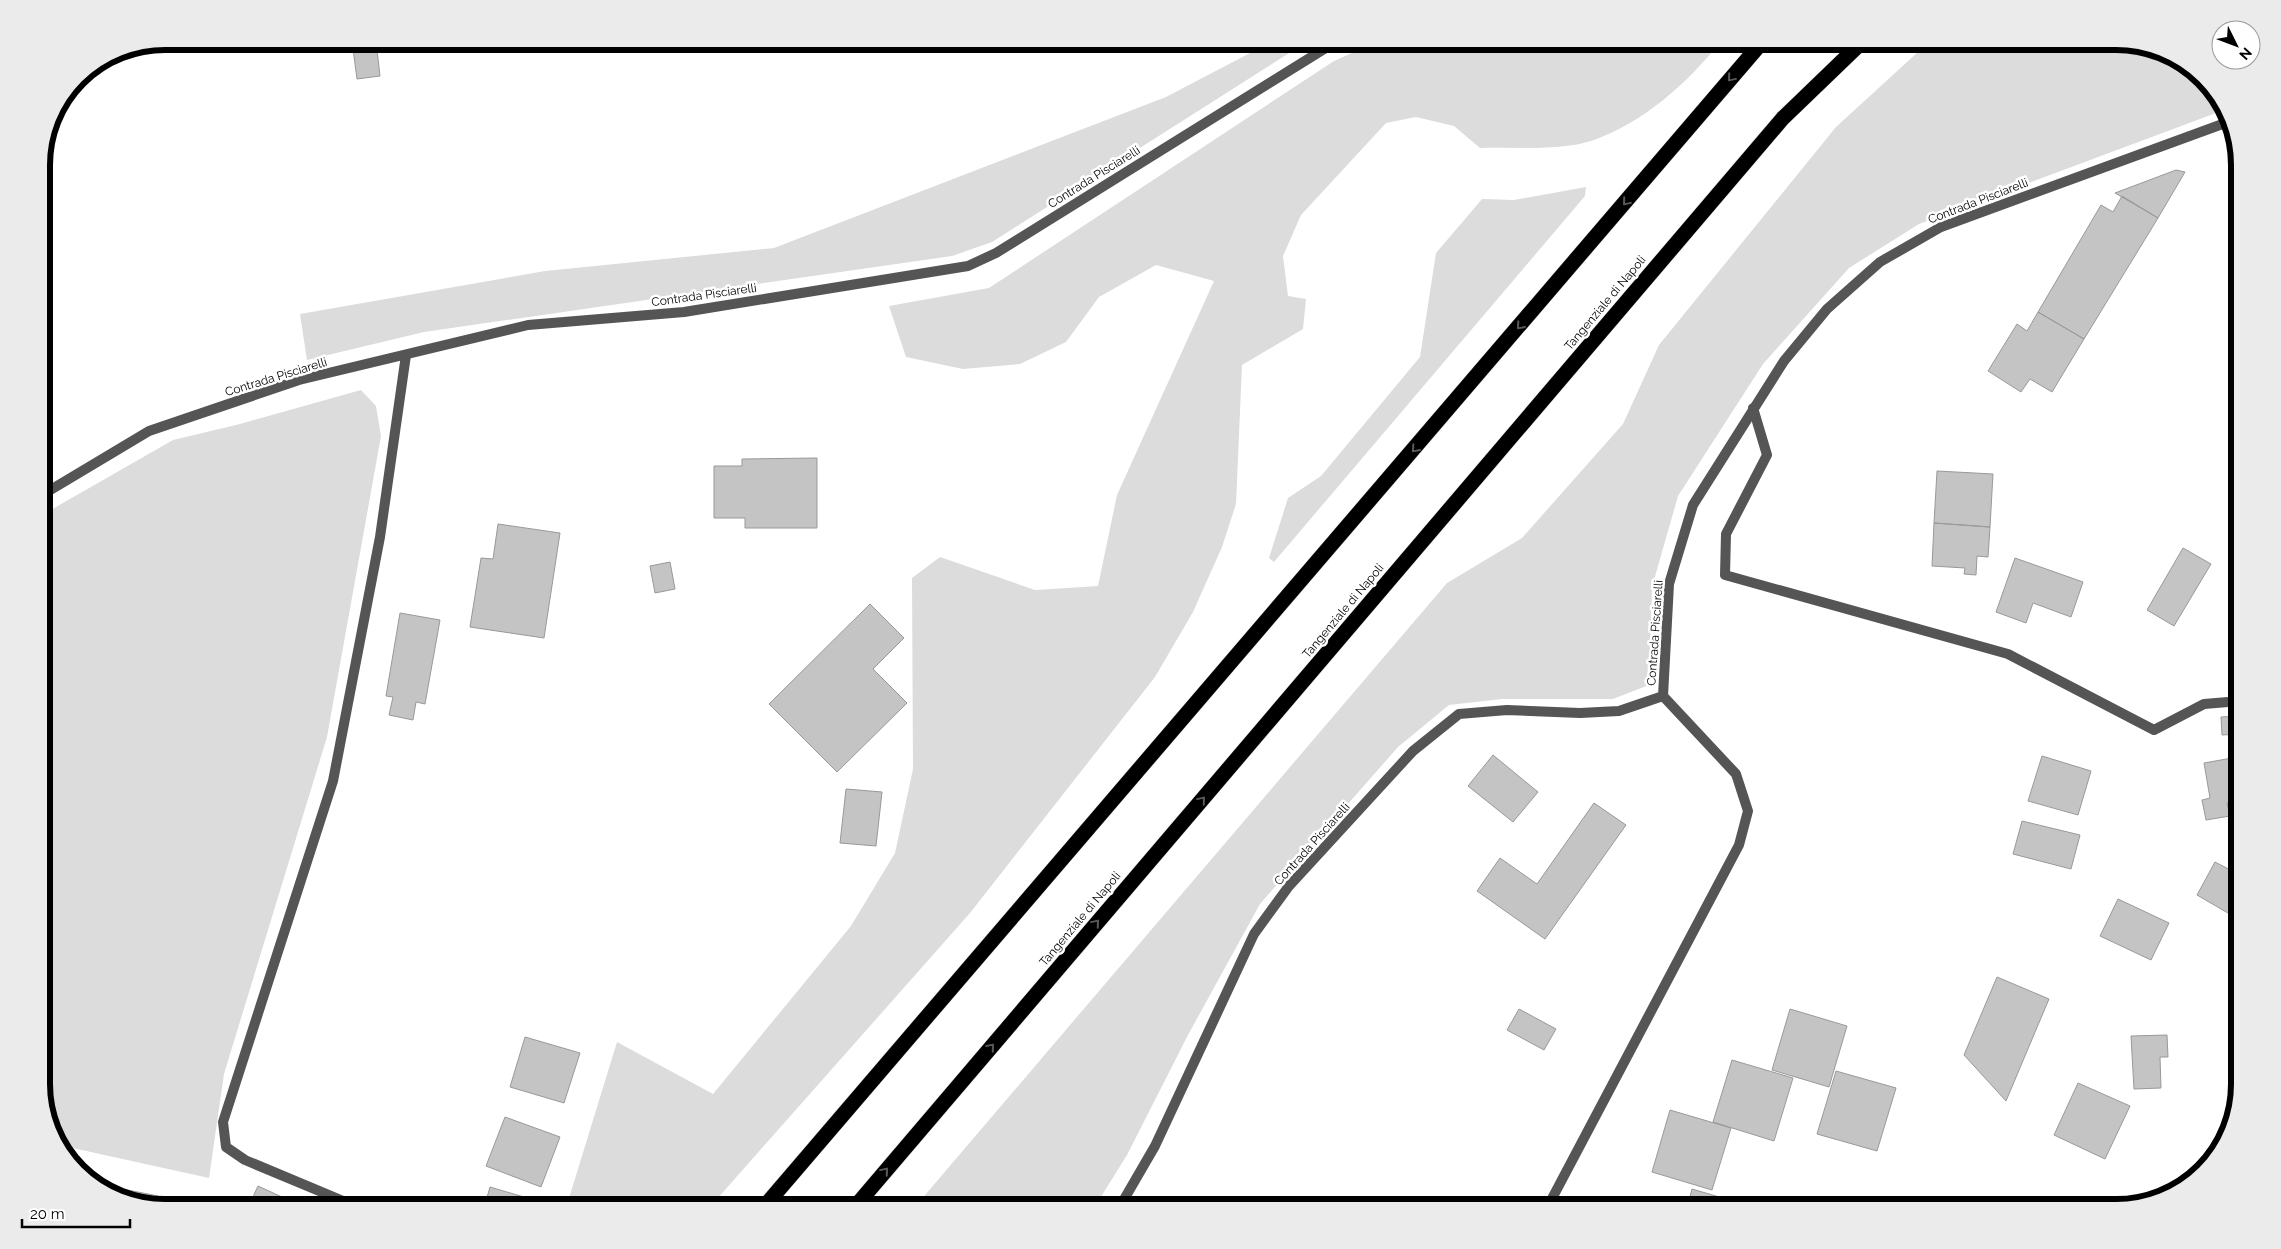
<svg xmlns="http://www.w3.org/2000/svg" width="2281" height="1249" font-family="Raleway,sans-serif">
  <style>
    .green { fill: #dcdcdc }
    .building { fill: #c4c4c4; stroke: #999 }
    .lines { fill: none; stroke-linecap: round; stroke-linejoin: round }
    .motorway-casing { stroke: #dbdbdb; stroke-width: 16 }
    .service { stroke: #555; stroke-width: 10 }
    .minor { stroke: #555; stroke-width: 10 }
    .motorway { stroke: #000; stroke-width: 15 }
    .oneway { stroke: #595959 }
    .labels { text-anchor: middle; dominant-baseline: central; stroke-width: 5; stroke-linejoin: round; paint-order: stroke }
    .street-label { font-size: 12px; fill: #000; stroke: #fff }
    .rim { fill: none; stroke: #000; stroke-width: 6 }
  </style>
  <rect width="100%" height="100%" fill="#fff"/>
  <path class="green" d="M1273,41H1308L992,242L952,256L424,332L307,360L300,314L545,271L774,248L1166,97Z
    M1379,41H1721C1688,83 1642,124 1591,141C1559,151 1514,147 1480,148L1454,126L1416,117L1386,123L1301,215L1283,256L1288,296L1306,299L1303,329L1242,365L1236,504L1222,547L1193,612L1155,677L970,913L709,1208H566L617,1042L713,1094L851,926L895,853L913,769L912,578L940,557L1035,590L1098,586L1117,495L1214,281L1156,265L1099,297L1066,342L1020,364L963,369L906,357L889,306L989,288L1334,61Z
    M1930,41H2116L2171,54L2219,96L2224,110L1919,224L1849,268L1763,364L1678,496L1652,587L1649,685L1613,699H1502L1449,705L1398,747L1260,904L1188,1035L1127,1155L1094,1208H914L1447,583L1522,538L1623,424L1659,345L1836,127Z
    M1586,187L1585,196L1274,562L1269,558L1288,498L1321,476L1420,357L1436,253L1482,199L1514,200Z
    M361,390L376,406L381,436L327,737L224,1074L209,1178L59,1145L42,1092V515L173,440L236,425Z"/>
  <path class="building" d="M204,41H223L211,51Z
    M352,41H390L391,49L377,50L380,76L357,79Z
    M2176,170L2185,172L2158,218L2115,193Z
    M2122,196L2158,218L2084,339L2038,312L2101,205L2113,212Z
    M2038,312L2084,339L2052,392L2030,379L2021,392L1988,371L2017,324L2027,331Z
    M817,458V528H745V518H714V466H742V459Z
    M1937,471L1993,474L1990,527L1934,523Z
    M1934,523L1990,527L1988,557L1977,556L1976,575L1964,574L1965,568L1932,566Z
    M498,524L560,533L544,638L470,627L481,558L493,559Z
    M2183,548L2211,564L2174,626L2147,610Z
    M2015,558L2083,582L2071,617L2033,603L2026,623L1996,612Z
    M670,562L675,589L655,593L650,566Z
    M870,604L904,638L873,669L907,703L837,772L769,704Z
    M400,613L440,620L425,704L416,702L413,720L389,715L393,697L386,696Z
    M2240,716V734L2222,735L2221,717Z
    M1493,755L1538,792L1513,822L1468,786Z
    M2042,756L2091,771L2078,815L2028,801Z
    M2232,758L2240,801L2227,803L2230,816L2206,820L2202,800L2210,798L2204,763Z
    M2240,760V792H2239L2234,761Z
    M846,789L882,792L876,846L840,843Z
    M1594,803L1626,825L1545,939L1477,891L1500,858L1537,884Z
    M2022,821L2080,835L2071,869L2013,854Z
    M2215,862L2240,875V920L2197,895Z
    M2118,899L2169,923L2151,960L2100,936Z
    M1997,977L2049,999L2006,1101L1964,1055Z
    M1519,1009L1556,1029L1544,1050L1507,1030Z
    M1790,1009L1847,1026L1829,1087L1772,1070Z
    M2167,1035L2168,1057H2160L2161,1088L2134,1089L2131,1036Z
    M525,1037L580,1053L564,1103L510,1087Z
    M1732,1060L1793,1078L1774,1141L1713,1122Z
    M1836,1071L1896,1088L1877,1151L1817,1134Z
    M2078,1083L2130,1106L2105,1159L2054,1135Z
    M1670,1110L1731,1128L1712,1190L1652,1172Z
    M505,1117L560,1137L541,1187L486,1166Z
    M97,1184L158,1196L154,1205L110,1195Z
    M258,1186L306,1208H248Z
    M490,1187L558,1207L557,1208H484Z
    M1692,1189L1750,1206L1749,1208H1687Z"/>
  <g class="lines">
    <g class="motorway-casing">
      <path id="motorway" d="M763,1208L1763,41
        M854,1208L1783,118L1863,41"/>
    </g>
    <path class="service" d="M1753,408L1767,455L1726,534L1725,575L2008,654L2154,730L2204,704L2240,701
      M360,1208L245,1160L226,1147L223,1122L333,781L380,537L406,355"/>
    <path class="minor" d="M42,495L149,431L299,380L528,325L684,312L968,266L996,253L1337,41
      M1119,1208L1155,1146L1254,934L1289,886L1413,751L1459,714L1507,710L1580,713L1619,711L1663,696L1669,584L1693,505L1784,361L1827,309L1880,262L1941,227L2228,122
      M1547,1208L1739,845L1748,811L1736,774L1663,696"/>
    <use href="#motorway" class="motorway"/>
  </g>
  <defs><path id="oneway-chevron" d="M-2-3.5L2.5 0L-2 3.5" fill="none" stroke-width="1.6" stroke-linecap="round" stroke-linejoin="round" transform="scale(1.25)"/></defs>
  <g class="oneway">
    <use href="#oneway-chevron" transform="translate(1731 78) rotate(130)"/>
    <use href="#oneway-chevron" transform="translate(1626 202) rotate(130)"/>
    <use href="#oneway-chevron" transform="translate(1520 326) rotate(131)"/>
    <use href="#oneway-chevron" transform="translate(1415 449) rotate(131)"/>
    <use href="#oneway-chevron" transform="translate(1202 800) rotate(-50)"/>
    <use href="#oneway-chevron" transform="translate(1096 923) rotate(-50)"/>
    <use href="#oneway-chevron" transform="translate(991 1047) rotate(-50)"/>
    <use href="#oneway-chevron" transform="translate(885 1171) rotate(-50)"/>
  </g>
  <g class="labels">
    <g class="street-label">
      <text transform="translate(1094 177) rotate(-32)">Contrada Pisciarelli</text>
      <text transform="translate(1978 201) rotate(-21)">Contrada Pisciarelli</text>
      <text transform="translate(704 295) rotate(-8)">Contrada Pisciarelli</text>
      <text transform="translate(1605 303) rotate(-50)">Tangenziale di Napoli</text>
      <text transform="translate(276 377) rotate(-17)">Contrada Pisciarelli</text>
      <text transform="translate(1343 611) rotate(-50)">Tangenziale di Napoli</text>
      <text transform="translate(1655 633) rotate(-86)">Contrada Pisciarelli</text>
      <text transform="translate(1312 844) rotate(-48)">Contrada Pisciarelli</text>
      <text transform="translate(1080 919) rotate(-50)">Tangenziale di Napoli</text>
    </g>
  </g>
  <path d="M0 0H2281V1249H0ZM165 50H2116A115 115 0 0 1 2231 165V1084A115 115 0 0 1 2116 1199H165A115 115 0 0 1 50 1084V165A115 115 0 0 1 165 50Z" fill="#ebebeb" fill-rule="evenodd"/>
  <path class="rim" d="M165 50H2116A115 115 0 0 1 2231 165V1084A115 115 0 0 1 2116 1199H165A115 115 0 0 1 50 1084V165A115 115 0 0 1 165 50Z"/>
  <g transform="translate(2236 45) rotate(132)"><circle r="24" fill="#ffffff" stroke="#999999"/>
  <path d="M0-4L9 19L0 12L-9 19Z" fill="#000000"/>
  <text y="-8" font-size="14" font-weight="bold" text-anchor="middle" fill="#000000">N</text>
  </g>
  <path d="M22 1219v8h108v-8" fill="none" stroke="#000000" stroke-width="2.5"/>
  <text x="30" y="1219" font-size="15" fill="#000000" stroke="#ffffff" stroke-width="4" paint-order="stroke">20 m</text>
</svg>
